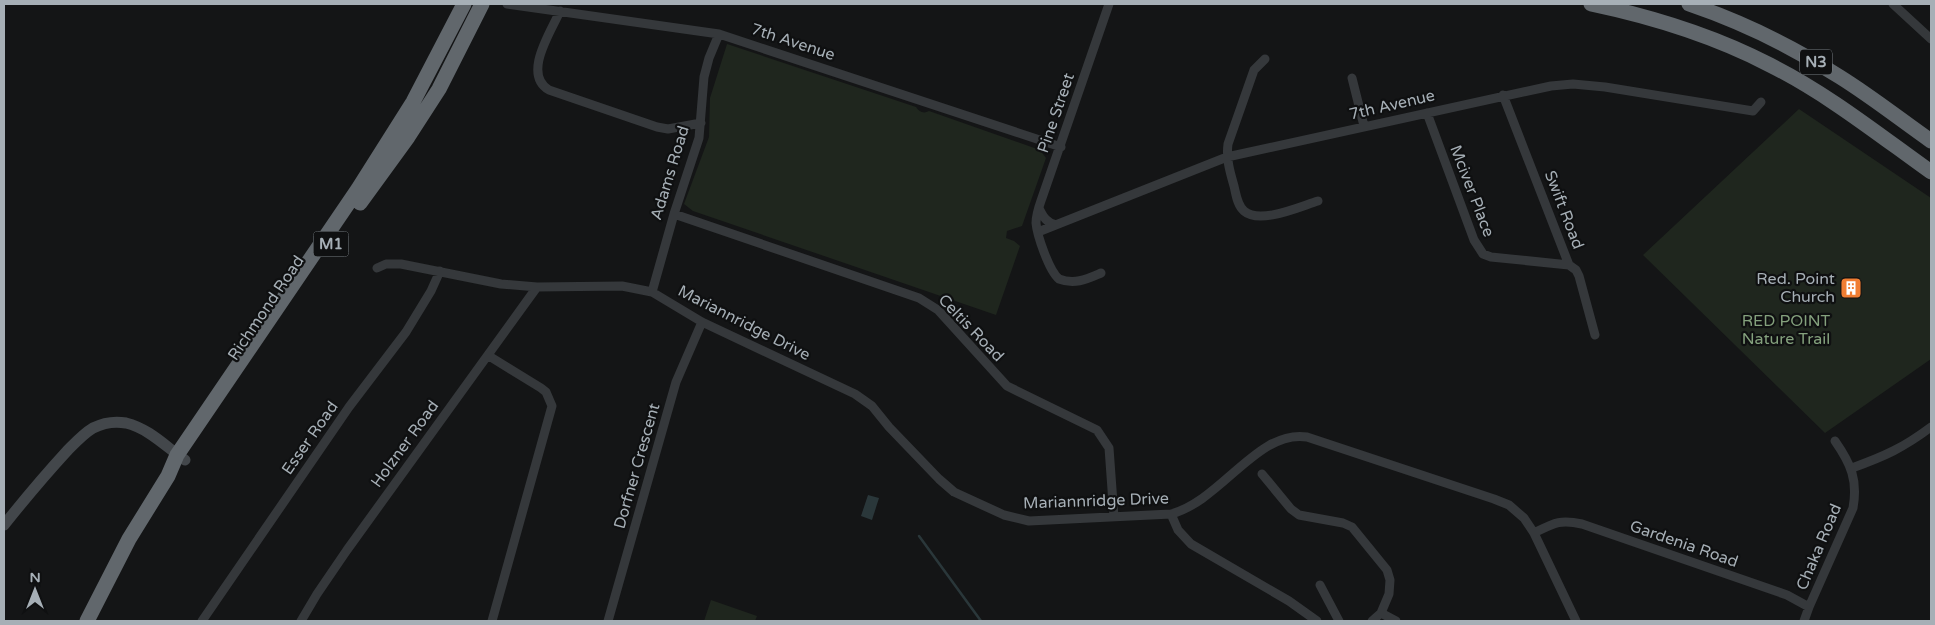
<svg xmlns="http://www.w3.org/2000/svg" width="1935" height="625" font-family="'Varela Round',sans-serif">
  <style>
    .green { fill: #1f261e }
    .water { fill: #2a373a }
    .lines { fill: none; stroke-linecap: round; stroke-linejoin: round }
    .stream { stroke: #2a373a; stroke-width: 2.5 }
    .street { stroke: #35383b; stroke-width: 9 }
    .secondary { stroke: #43474b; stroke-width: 11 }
    .highway { stroke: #61676c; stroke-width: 15 }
    .labels { text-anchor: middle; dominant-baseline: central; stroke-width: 4.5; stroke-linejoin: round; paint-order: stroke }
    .shield { fill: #0f1011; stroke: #797f84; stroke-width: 1 }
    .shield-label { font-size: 15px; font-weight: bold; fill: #a6afb6 }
    .street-label { font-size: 16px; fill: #a6afb6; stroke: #0f1011 }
    .poi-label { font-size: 16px; fill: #a6afb6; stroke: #0f1011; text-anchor: end }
    .park-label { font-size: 16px; fill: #84a17d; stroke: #0f1011 }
  </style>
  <rect width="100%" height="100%" fill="#141516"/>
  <path class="green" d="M727,44L916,107C919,112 924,114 929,111L1040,150L1046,158L1022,226L1007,231L1006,238L1014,241L1020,246L996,315L693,211L684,204L709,137L710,98Z
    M1799,109L1931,198V359L1825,433L1643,255Z
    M711,600L757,616L755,621H704Z"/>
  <path class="water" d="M868,495L879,498L872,520L861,516Z"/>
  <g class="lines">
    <path class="stream" d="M919,536L981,621"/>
    <path class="street" d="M507,4L719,34L1061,147
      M1893,4L1931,39
      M560,11C551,32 522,74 549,90L657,127L668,129L701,123
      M1265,59L1254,70L1228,144C1226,159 1230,172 1234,186C1236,194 1237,205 1244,211C1260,225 1301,206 1318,201
      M1352,78L1364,126
      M1503,95L1569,265L1576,270L1579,276L1595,335
      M1427,113L1474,240L1483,254L1491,257L1569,265
      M1039,208C1043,217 1047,223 1056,225
      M674,214L919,298L938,310L1007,386L1097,430L1109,448L1114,517
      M1038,232L1227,157L1551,86L1573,84L1605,87L1753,111L1761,102
      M377,268L386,264H401L501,284L537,287L622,286L652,292L702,322L855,394L872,406L889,427L939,479L954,492L1004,515L1029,521L1171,514C1221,501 1258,429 1307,437L1494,499L1509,505L1524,518L1534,533L1576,621
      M1101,273C1087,279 1075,285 1059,279C1049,271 1037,235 1036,223C1036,213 1040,204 1043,195L1109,4
      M652,292L674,214L699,138L704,77L709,58L719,34
      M489,356L541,388L546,392L552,406L492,621
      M1852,468C1885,456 1903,448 1931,427
      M1262,474L1291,509L1299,515L1343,523L1352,527L1387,570L1390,580L1389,594L1381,613L1372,621
      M1171,514L1178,530L1191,544L1289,601L1317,621
      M1534,533C1554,523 1560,519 1582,524L1787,595L1809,607L1804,621
      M1320,585L1339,621
      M1809,607L1853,508C1858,480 1851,464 1835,441
      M1381,613L1396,621
      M202,621L349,407L406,332L431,291L440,271
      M301,621L317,594L347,550L537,287
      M608,621L676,382L702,322"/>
    <path class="secondary" d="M4,525C24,500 45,475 67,451C75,443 83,434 93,428C103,423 115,421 126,423C150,429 166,447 185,460"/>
    <path class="highway" d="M1591,4C1653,17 1714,36 1770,65C1828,94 1879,135 1931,172
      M1689,4C1742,22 1793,47 1840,77C1872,97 1901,120 1931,141
      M360,203L408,137L439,89L482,4
      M87,621L129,539L168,476L177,455L358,189L413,102L464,4"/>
  </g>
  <defs>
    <g id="building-square" transform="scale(1.125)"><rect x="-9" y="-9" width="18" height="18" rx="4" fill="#f07d32" stroke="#0f1011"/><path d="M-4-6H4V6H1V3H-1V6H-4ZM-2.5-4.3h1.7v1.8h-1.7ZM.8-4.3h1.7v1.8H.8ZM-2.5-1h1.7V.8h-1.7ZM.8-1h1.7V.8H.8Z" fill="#fff"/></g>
  </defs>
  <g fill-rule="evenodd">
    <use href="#building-square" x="1851" y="288"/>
  </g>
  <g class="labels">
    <g class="shield">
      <rect x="1800" y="49.5" width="32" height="25" rx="4"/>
      <rect x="313.5" y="231.5" width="35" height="25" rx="4"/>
    </g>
    <g class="shield-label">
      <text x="1816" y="62">N3</text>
      <text x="331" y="244">M1</text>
    </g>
    <g class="street-label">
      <text transform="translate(793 42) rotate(18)">7th Avenue</text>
      <text transform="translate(1392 105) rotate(-13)">7th Avenue</text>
      <text transform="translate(1056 113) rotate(-71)">Pine Street</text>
      <text transform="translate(670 173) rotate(-73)">Adams Road</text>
      <text transform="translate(1472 191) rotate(69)">Mciver Place</text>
      <text transform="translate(1564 210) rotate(69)">Swift Road</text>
      <text transform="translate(266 308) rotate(-56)">Richmond Road</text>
      <text transform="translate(744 323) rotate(27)">Mariannridge Drive</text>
      <text transform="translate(971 328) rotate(46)">Celtis Road</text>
      <text transform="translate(310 438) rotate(-55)">Esser Road</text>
      <text transform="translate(405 444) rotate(-54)">Holzner Road</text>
      <text transform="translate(637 466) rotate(-74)">Dorfner Crescent</text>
      <text transform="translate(1096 501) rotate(-2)">Mariannridge Drive</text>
      <text transform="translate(1684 544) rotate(19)">Gardenia Road</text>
      <text transform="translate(1819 547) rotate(-67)">Chaka Road</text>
    </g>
    <g class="poi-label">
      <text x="1835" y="279">Red. Point<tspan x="1835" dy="18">Church</tspan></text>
    </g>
    <g class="park-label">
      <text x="1786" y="321">RED POINT<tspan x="1786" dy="18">Nature Trail</tspan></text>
    </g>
  </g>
  <rect width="1935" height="625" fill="none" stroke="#a6afb6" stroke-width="10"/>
  <g transform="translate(35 590)" stroke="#0f1011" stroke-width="4" paint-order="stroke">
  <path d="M0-4L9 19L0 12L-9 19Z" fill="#a6afb6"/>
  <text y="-8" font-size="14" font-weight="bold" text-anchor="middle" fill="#a6afb6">N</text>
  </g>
</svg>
